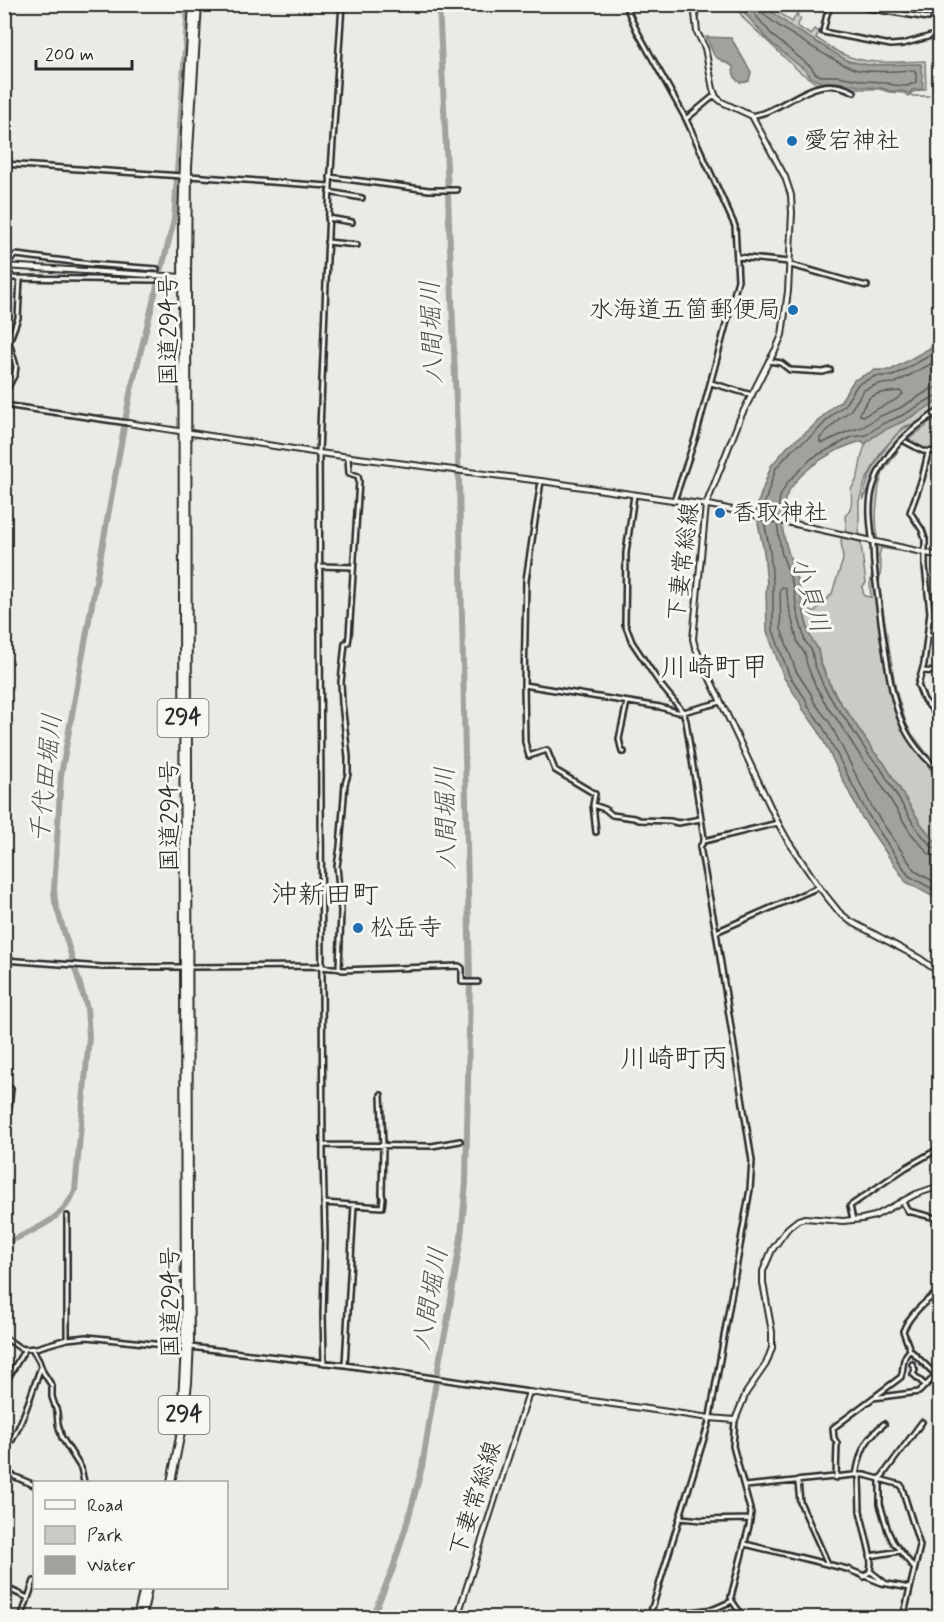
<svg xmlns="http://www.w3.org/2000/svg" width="944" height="1622" font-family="Mynerve,'Klee One',sans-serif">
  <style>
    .green { fill: #cacac7; stroke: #7a7a79; stroke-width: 1.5 }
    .water { fill: #a1a19e; stroke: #727270; stroke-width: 1.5 }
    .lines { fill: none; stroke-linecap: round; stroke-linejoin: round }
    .shore { stroke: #5a5a59; stroke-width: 1.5 }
    .stream { stroke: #727270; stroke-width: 1.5 }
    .river { stroke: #a1a19e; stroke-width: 6 }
    .street-casing { stroke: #2b2b2b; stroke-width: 8 }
    .secondary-casing { stroke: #2b2b2b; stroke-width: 8 }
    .highway-casing { stroke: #2b2b2b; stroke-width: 10 }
    .street { stroke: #f6f6f2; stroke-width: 3 }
    .secondary { stroke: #f6f6f2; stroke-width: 4 }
    .highway { stroke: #f6f6f2; stroke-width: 6 }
    .poi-dot { fill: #1f6fb2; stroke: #f6f6f2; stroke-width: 2 }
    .labels { text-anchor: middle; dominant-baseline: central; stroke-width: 6; stroke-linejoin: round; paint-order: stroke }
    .shield { fill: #f6f6f2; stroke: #686867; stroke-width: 1.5 }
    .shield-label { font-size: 22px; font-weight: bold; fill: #2b2b2b }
    .poi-label { font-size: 24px; fill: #2b2b2b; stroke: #f6f6f2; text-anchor: start }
    .street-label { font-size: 24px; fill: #2b2b2b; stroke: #f6f6f2 }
    .water-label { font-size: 26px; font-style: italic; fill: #545453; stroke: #f6f6f2 }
    .quarter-label { font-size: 27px; fill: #2b2b2b; stroke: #f6f6f2 }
  </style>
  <rect width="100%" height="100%" fill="#eaeae6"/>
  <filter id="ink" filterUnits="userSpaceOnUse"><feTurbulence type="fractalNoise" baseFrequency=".0167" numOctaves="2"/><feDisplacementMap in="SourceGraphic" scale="12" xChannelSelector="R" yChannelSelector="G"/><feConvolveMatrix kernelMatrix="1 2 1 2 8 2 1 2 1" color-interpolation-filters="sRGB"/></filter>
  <g filter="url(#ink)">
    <path class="green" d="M735,5H769L792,22L802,5L797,16L801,19L797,26L811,35L815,29L819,32L816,38C824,43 832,49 840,53C867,66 897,62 925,61L926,89L913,92L908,96L904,93L889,92L880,89H863L837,85L817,84L800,72L744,19Z
      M939,399V408L919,422L903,427L881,452L865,482L859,501V529L866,583L862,587L864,596L871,597L870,585L873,566L887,663L897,710L912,743L939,781V846L921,824L884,763L874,752L846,710L841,704L829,682L820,661L818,649L811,639L803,609L814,612L832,594L834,587L843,560L841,540L846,527L845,516C853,508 852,500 851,489C863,474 858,458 866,444C873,431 895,426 907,419C918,413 929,407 939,399Z
      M939,417V451C928,451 916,449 908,440L890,454L907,436L910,438L926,426V424Z
      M916,424L891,450L863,500C865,478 885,443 903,429C907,427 912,426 916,424Z
      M898,451L883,472L879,486L876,513L877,538H874C869,507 869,469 898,451Z
      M874,545L905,552L881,548L879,556L881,567L879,585L896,691L906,723L912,734L928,755L939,764C935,762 930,760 927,758C890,727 883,626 877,579V570L875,567Z"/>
    <path class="water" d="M738,5H763L793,28L848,61L869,65L921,64L923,89L912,90L909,94L904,91H890L882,88L864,87L837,82H820L810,77L807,72L769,41Z
      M706,37L731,38L751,72L749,81C738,86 733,78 733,67C728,62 720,61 715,56C711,51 710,43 706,37Z
      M939,343V399C929,407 918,414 906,420C892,427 877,432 865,444L862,441C835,448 798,470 786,497C774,527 792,558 799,587C803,604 804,625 812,640C814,643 816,645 817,648C819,652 819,657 820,661C826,678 834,697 846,710L874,752L884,763L921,824L939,846V900L906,882L861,816L818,730L802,708L800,702L784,678L767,631L766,589L767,585L764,552L759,528L756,508L771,466L789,445L809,430L832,407L840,402L854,380L875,370H891Z"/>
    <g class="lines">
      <path class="shore" d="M746,4L773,36L811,67L815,73L821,76H838L865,81L882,82L894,85L907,86L916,82V73L914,70C895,71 876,73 858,70C843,67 765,21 760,9C759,8 759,6 759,4
        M940,359L895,383L878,384L864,390L850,411L840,418L820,438V442L823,443L849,431L863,427L878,417L900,408L931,389L940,387
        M900,391L903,394C893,404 876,408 864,416L860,415V412L870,397L880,393Z
        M763,513V508L776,468L793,449L813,435L835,412L844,406L858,384L876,376H893L940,350
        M777,516L780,497L787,483L812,458L852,437L866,435L882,424L903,415L935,396L940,395
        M764,521L770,551L773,584V630L789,675L805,698L808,706L823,727L867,813L909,876L940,893
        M777,523L781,551L794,589L797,611L805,641L812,651L814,663L823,685L836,707L842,714L869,755L880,767L916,828L933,848L940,849
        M940,857L929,854L910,832L873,771L863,760L836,718L830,711L816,687L807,665L805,654L798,643L790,612L786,589L782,587L780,590L781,629L796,671L811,694L814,702L830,723L873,809L915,871L940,885"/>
      <path class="stream" d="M911,95L912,96H929"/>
      <path class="river" d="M177,173L188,4
        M162,268L174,220L177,178
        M4,1244C33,1230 63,1221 75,1190L89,1037L87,1008L55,902L54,890L61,775L130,394L158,282
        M369,1618L377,1606L392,1571L408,1520L422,1467L440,1357L447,1324L461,1237L466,1182L470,981L459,482L447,169L439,4"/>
      <g class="street-casing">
        <path id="street" d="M627,4L628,11L636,29L686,119L735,226L738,280L696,436L674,501
          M832,4L827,14L823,32L891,45L903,44L931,36
          M843,4L928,18
          M752,116C757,114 762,114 766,112C796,100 820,73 854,92
          M686,119L715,95
          M4,164L182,176
          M189,176L329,186
          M330,177L429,190H457
          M329,192L362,198
          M328,218L352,222
          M327,242L357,245
          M738,257L790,262
          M8,260L16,255L90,264L157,269
          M790,265C816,271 841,280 867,286
          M4,271L8,272L13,278L155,280
          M769,361L781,363L790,370L823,372L830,370
          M711,383L752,395
          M4,395L15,374L16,366L9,342L18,318L20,278
          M4,405L128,423
          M940,410C911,429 882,453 873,487C868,504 870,520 872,537C874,546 873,555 874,564C876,588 880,612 883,636C888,666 891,697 903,725C911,743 924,758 940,771
          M906,442L923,451L940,452
          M928,453L922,479L910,512L922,530L925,539V566L930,612L924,664L918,685L924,700L940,718
          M541,481L526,580L524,685L525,742L529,756L547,750L555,770L595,794L593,805L605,809L612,815L634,818L639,820L670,821L678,823L701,819
          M634,495L626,553L625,624L632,642L660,684L683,712L686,721L704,838V841L700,847L716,932L752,1161L750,1189L709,1422L649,1618
          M320,566L353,567
          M930,619L935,616L940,610
          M929,635L940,638
          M922,671L940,672
          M524,685L660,707L677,712H683L721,702
          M933,711L940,707
          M624,752H622L619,739L627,702
          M593,805L596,832
          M704,841L778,823
          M716,932L819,887
          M4,960L102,967H182
          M189,967L322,966C328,970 336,966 342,970L459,966L462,968V982H478
          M339,968L341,911L337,866L340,847L345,784L348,774V757L342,703L341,682L345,643H348L349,636L359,481L358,476L349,473L348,457
          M4,1110L8,1109L9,1107L11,1089
          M323,1145L432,1146L460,1141
          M902,1201L908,1211L940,1219
          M324,1203L382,1207L383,1198L382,1194L383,1146L381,1095
          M67,1216V1339
          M853,1220L850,1206L905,1168L940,1148
          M4,1337L20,1348L25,1349L36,1348L67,1339L87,1337L183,1347
          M190,1347L345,1365L529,1392
          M33,1350L39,1361L43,1372L52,1386V1397L57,1412L58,1424L62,1438L81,1468L84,1482
          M910,1350L936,1375
          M324,1363L323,1314L325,1238L323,1155L319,453L330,186L342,4
          M912,1364L915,1370L913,1374L925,1385
          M345,1365L354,1205
          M4,1385L25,1349
          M873,1398L919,1392L940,1371
          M735,1420L733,1446L751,1513L749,1526L731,1597L732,1601L744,1618
          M4,1453C22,1428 30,1396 41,1367
          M4,1472L34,1485
          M856,1475C860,1452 865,1439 884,1424
          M859,1475L860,1511L870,1553L871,1564L870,1571L864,1577
          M836,1478L837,1443L834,1438L833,1428L901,1377C905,1367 900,1360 910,1350L903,1331C910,1314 925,1302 940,1290
          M798,1482L800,1502L828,1564
          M745,1486L854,1475H865L901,1485L920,1546L903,1618
          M680,1518L702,1520L750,1519
          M745,1544L847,1569L882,1583L910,1588
          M870,1556L900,1551
          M914,1568L893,1542L888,1531L880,1504V1479L922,1422
          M870,1571L885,1583
          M4,1587L28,1598
          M649,1617L714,1609L732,1601
          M21,1618L34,1581"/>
      </g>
      <g class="secondary-casing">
        <path id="secondary" d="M694,4L697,32L705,48L713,89L716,97L722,102L752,116L785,177L791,195L792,213L788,291L782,335L776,349L769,361L741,416L706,505L693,639L695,647L778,823L788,841L819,887L839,912L850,921L919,958L940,973
          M4,266L183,277
          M128,423L319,453L541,481L714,506L940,556
          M457,1618L529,1392L710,1418L735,1420L746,1393L766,1364L772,1348V1332L763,1283V1271L772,1250L788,1228L798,1220L805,1218L843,1221L862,1219L875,1216L916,1194L940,1186"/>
      </g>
      <g class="highway-casing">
        <path id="highway" d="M178,1426L182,1401L185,1347L182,222L185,132L193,4
          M171,1482L183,1422L188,1383L190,1341L189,1257L187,277L188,167L198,4
          M137,1618L144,1588
          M142,1618L148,1588"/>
      </g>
      <use href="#street" class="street"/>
      <use href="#secondary" class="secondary"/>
      <use href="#highway" class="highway"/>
    </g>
  </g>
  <g class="poi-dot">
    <circle cx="792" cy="141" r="6"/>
    <circle cx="793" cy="310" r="6"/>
    <circle cx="720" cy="513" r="6"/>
    <circle cx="358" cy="928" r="6"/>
  </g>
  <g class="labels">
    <g class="shield">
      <rect x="157.5" y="699" width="51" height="38" rx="4.5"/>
      <rect x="158.5" y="1396" width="51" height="38" rx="4.5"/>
    </g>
    <g class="shield-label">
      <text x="183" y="718">294</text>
      <text x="184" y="1415">294</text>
    </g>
    <g class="poi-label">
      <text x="804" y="141">愛宕神社</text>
      <text x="781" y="310" text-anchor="end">水海道五箇郵便局</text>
      <text x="732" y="513">香取神社</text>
      <text x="370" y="928">松岳寺</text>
    </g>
    <g class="street-label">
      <text transform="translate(169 330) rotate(-90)">国道294号</text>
      <text transform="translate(684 562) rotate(-83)">下妻常総線</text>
      <text transform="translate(170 816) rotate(-90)">国道294号</text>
      <text transform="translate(171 1302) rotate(-90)">国道294号</text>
      <text transform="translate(476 1499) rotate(-72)">下妻常総線</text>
    </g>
    <g class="water-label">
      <text transform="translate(433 332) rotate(-92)">八間堀川</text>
      <text transform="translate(809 595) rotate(74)">小貝川</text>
      <text transform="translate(47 778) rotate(-84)">千代田堀川</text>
      <text transform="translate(447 818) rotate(-91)">八間堀川</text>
      <text transform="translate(431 1299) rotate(-80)">八間堀川</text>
    </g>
    <g class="quarter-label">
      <text x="714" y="668">川崎町甲</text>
      <text x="325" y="895">沖新田町</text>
      <text x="674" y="1059">川崎町丙</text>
    </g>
  </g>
  <rect width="944" height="1622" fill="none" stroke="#f6f6f2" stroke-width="24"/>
  <rect x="12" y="12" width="920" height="1598" fill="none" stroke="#2b2b2b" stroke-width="2" filter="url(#ink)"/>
  <rect x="33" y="1481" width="195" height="108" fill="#f6f6f2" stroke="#a5a5a2" stroke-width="1.5"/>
  <rect x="45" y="1500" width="30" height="9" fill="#f6f6f2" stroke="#a5a5a2" stroke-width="1.5"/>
  <text x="87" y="1511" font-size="18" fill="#2b2b2b">Road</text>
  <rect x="45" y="1526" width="30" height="18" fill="#cacac7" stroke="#a5a5a2" stroke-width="1.5"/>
  <text x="87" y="1541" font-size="18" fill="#2b2b2b">Park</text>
  <rect x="45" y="1556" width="30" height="18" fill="#a1a19e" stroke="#a5a5a2" stroke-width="1.5"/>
  <text x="87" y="1571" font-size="18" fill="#2b2b2b">Water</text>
  <path d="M36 60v9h96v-9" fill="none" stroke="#2b2b2b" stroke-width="3"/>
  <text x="45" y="60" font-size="18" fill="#2b2b2b" stroke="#f6f6f2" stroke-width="4.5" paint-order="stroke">200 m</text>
</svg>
